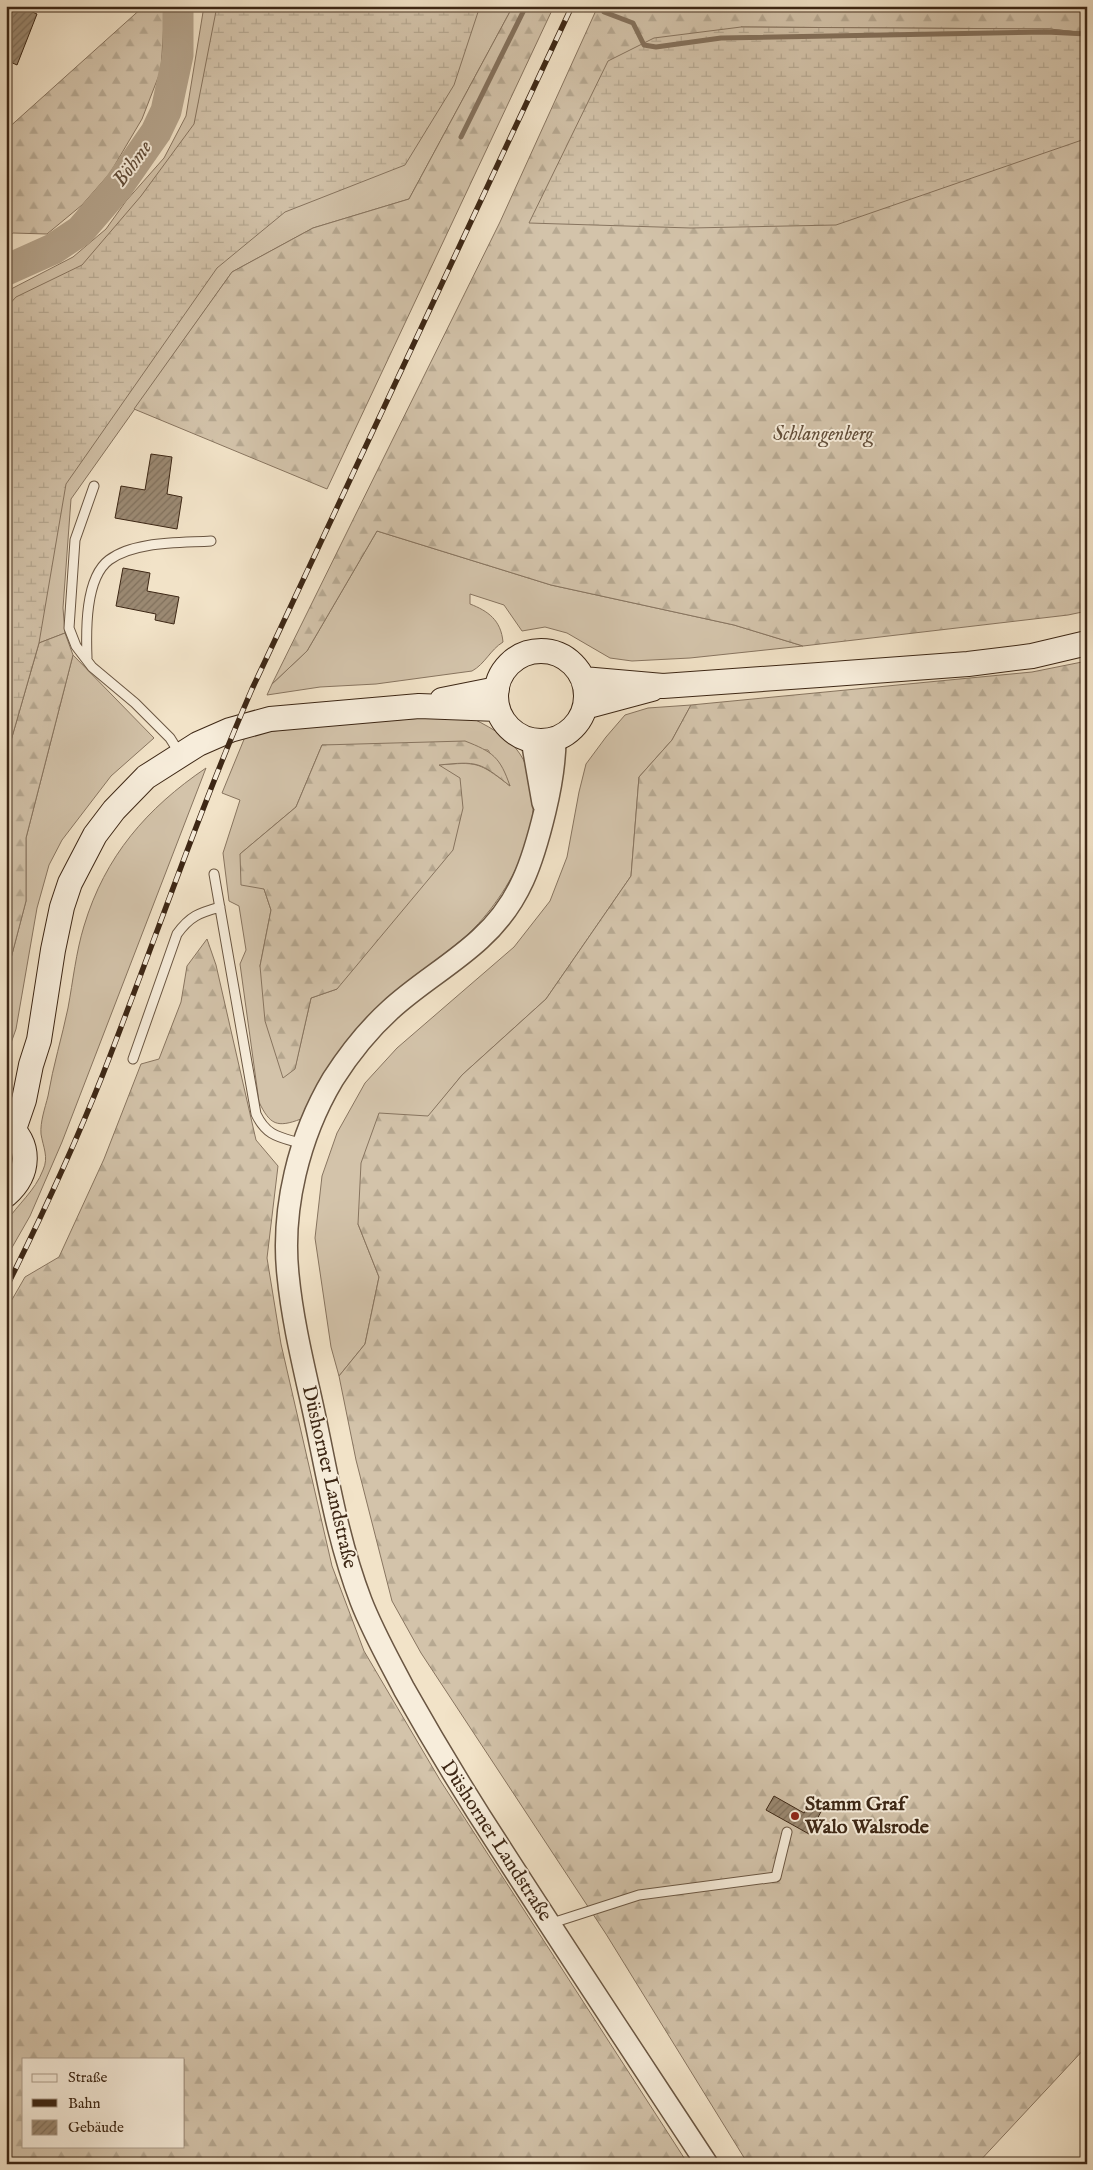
<svg xmlns="http://www.w3.org/2000/svg" width="1093" height="2170" font-family="'IM FELL English',serif">
  <style>
    .grass { fill: #d3c3aa; stroke: #887560; fill-rule: evenodd }
    .forest { fill: url(#forest-firs); stroke: #887560; fill-rule: evenodd }
    .wetland { fill: url(#wetland-marsh); stroke: #887560 }
    .lines { fill: none; stroke-linecap: round; stroke-linejoin: round }
    .stream { stroke: #84715c; stroke-width: 5 }
    .river { stroke: #b4a38b; stroke-width: 31 }
    .building { fill: url(#building-hatch); stroke: #3d2715 }
    .service-casing { stroke: #6a5642; stroke-width: 11 }
    .tertiary-casing { stroke: #6a5642; stroke-width: 24 }
    .secondary-casing { stroke: #3d2715; stroke-width: 26 }
    .service { stroke: #f7eddb; stroke-width: 9 }
    .tertiary { stroke: #f7eddb; stroke-width: 21 }
    .secondary { stroke: #f7eddb; stroke-width: 24 }
    .rail-casing { stroke: #3d2715; stroke-width: 5.5 }
    .rail { stroke: #f7eddb; stroke-width: 4; stroke-dasharray: 11; stroke-linecap: butt }
    .poi-dot { fill: #8f2418; stroke: #f7eddb; stroke-width: 2 }
    .labels { text-anchor: middle; dominant-baseline: central; stroke-width: 4; stroke-linejoin: round; paint-order: stroke }
    .park-label { font-size: 20px; font-style: italic; fill: #624e3a; stroke: #f7eddb }
    .street-label { font-size: 20px; fill: #3d2715; stroke: #f7eddb }
    .poi-label { font-size: 20px; font-weight: bold; fill: #3d2715; stroke: #f7eddb; text-anchor: start }
    .water-label { font-size: 21px; font-style: italic; fill: #614c38; stroke: #f7eddb }
  </style>
  <defs>
    <pattern id="forest-firs" width="22" height="20" patternUnits="userSpaceOnUse" patternTransform="scale(1.25)"><rect width="22" height="20" fill="#d3c3aa"/><path d="M5 1l3.5 6h-7zM16 11l3.5 6h-7z" fill="#b6a891"/></pattern>
    <pattern id="wetland-marsh" width="20" height="14" patternUnits="userSpaceOnUse" patternTransform="scale(1.25)"><rect width="20" height="14" fill="#d3c3aa"/><path d="M1 5h8M5 5V1M11 12h8M15 12V8" fill="none" stroke="#b6a891"/></pattern>
    <pattern id="building-hatch" width="6" height="6" patternUnits="userSpaceOnUse" patternTransform="scale(1.25)"><rect width="6" height="6" fill="#9b8972"/><path d="M-1 1l2-2M0 6l6-6M5 7l2-2" fill="none" stroke="#80705c"/></pattern>
  </defs>
  <rect width="100%" height="100%" fill="#f2e3c8"/>
  <filter id="stains"><feTurbulence type="fractalNoise" baseFrequency=".004" numOctaves="4"/><feColorMatrix values="0 0 0 0 .2 0 0 0 0 .09 0 0 0 0 .02 0 0 0 .5 -.17"/></filter>
  <radialGradient id="worn" r=".72"><stop offset=".6" stop-color="#630" stop-opacity="0"/><stop offset="1" stop-color="#630" stop-opacity=".3"/></radialGradient>
  <path class="grass" d="M204,6H513L409,199L313,228L232,272L71,499L63,608L65,633L39,643L6,758V294L13,288L73,257L106,229L126,201L164,158L186,116Z
    M377,531L551,585L734,625L803,646L690,658L632,661L610,658L567,633L545,627L522,631L504,605L470,594V604C488,611 501,620 503,642C490,650 485,664 472,671L376,684L320,687L267,695L272,684L307,651Z
    M73,655L154,738L111,776L62,840L49,865L37,908L16,1029L6,1057V964L10,962L26,901V838Z
    M691,705L672,740L639,777L631,876L546,999L462,1075L428,1117L358,1224L379,1277L365,1344L339,1376L331,1347L315,1238L322,1176L337,1133L365,1083L397,1048L514,947L550,901L567,857L579,792L586,764L606,737L625,715L648,708Z
    M466,715C485,725 508,735 520,754C557,811 510,896 466,936C435,963 401,983 372,1013C341,1044 320,1080 301,1119C277,1128 270,1125 259,1102L240,964L246,950L239,906L229,901L223,853L240,800L222,793L245,737L265,732L326,725ZM322,745L488,750L510,786C478,761 477,762 438,765L337,989L311,998L295,1068L260,966L271,910L264,889L240,854L296,807Z
    M206,768L62,1142L30,1216L6,1258V1222C18,1204 35,1191 43,1170C49,1157 43,1147 41,1134C40,1122 45,1108 48,1096C53,1066 62,1037 68,1008C73,981 76,952 84,926C105,856 147,808 206,768Z
    M6,1134L16,1159L6,1182Z"/>
  <path class="forest" d="M144,6H165L161,70L142,119L110,173L82,205L47,234L13,233L6,239V130Z
    M513,6H554L327,489L134,409L232,272L313,228L409,199Z
    M598,6H1087V33L1049,29L741,27L1087,141V611L1068,615L803,646L734,625L551,585L377,531L307,651L272,684L500,222Z
    M65,633L73,655L26,838V901L10,962L6,964V758L39,643Z
    M1087,661V2046L977,2164H748L606,1934L421,1653L392,1601L356,1460L339,1376L365,1344L379,1277L358,1224L361,1163L379,1113L428,1116L462,1075L546,999L631,876L639,777L672,740L691,705L1032,672Z
    M465,741C493,752 500,757 510,786C480,762 478,761 439,765L460,778L463,808L453,850L337,989L311,998L295,1069L283,1078L265,1021L260,966L271,910L264,889L241,885L240,854L296,807L322,745Z
    M207,939L216,965L256,1140L278,1166L267,1258L281,1344L332,1566L364,1651L440,1780L688,2164H6V1310L25,1277L59,1257L104,1159L141,1064L159,1059L181,1002L187,966ZM24,2059H184V2146H24Z"/>
  <path class="wetland" d="M217,6H480L454,85L405,165L285,212L217,268L66,484L39,643L6,758V308L16,297L82,265L141,196L194,124Z
    M741,27L1050,29L1087,33V141L1082,140L836,225L691,228L529,223L608,61L654,38Z"/>
  <g class="lines">
    <path class="stream" d="M604,12L633,23L644,45L656,47L721,38L1046,32L1087,34
      M461,137L526,6"/>
    <path class="river" d="M6,270L53,249L80,231L117,188L156,132L166,111L178,55V6"/>
  </g>
  <path class="building" d="M6,6H19L37,14L17,65L6,60Z
    M151,454L172,457L167,494L182,497L177,529L115,518L121,486L145,490Z
    M123,568L150,573L147,591L179,597L174,624L155,620L156,614L116,606Z
    M774,1796L804,1813L811,1802L823,1808L809,1834L766,1810Z"/>
  <g class="lines">
    <g class="service-casing">
      <path id="service" d="M94,486L75,540L69,628L76,646L92,667L135,703L170,738L180,754
        M87,658C86,631 85,578 109,560C134,541 181,543 211,541
        M214,874L256,1114C267,1137 280,1137 303,1144
        M133,1059L177,934C190,916 199,913 220,907
        M549,1924L639,1895L776,1877L787,1832"/>
    </g>
    <g class="tertiary-casing">
      <path id="tertiary" d="M555,738C555,764 551,786 545,811C533,861 520,903 480,939C452,965 418,984 390,1010C368,1030 349,1054 333,1079C299,1136 281,1209 288,1275C292,1316 301,1355 310,1395C326,1465 335,1533 361,1601C373,1632 389,1660 404,1689C435,1744 467,1797 501,1849C569,1955 638,2059 707,2164
        M532,740L543,803"/>
    </g>
    <g class="secondary-casing">
      <path id="secondary" d="M496 696a45 45 0 1 1 90 0a45 45 0 1 1-90 0Z
        M583,679L663,686L819,675L968,664L1032,656L1087,643
        M442,700L497,689
        M585,707L652,689
        M6,1123C32,1144 30,1174 6,1195
        M14,1129L24,1100L31,1065L39,1040L53,950L62,907L70,883L95,835L114,810L146,777L198,744L230,730L270,719L419,706L498,709"/>
    </g>
    <use href="#service" class="service"/>
    <use href="#tertiary" class="tertiary"/>
    <use href="#secondary" class="secondary"/>
    <g class="rail-casing">
      <path id="rail" d="M6,1288C41,1218 74,1147 103,1074C153,946 197,816 252,689L572,6"/>
    </g>
    <use href="#rail" class="rail"/>
  </g>
  <circle class="poi-dot" cx="795" cy="1816" r="5"/>
  <g class="labels">
    <g class="park-label">
      <text x="823" y="434">Schlangenberg</text>
    </g>
    <g class="street-label">
      <text transform="translate(329 1477) rotate(77)">Düshorner Landstraße</text>
      <text transform="translate(496 1841) rotate(57)">Düshorner Landstraße</text>
    </g>
    <g class="poi-label">
      <text x="805" y="1804">Stamm Graf<tspan x="805" dy="23">Walo Walsrode</tspan></text>
    </g>
    <g class="water-label">
      <text transform="translate(133 164) rotate(-54)">Böhme</text>
    </g>
  </g>
  <rect width="1093" height="2170" fill="none" stroke="#f2e3c8" stroke-width="25"/>
  <rect x="8" y="8" width="1078" height="2155" fill="none" stroke="#3d2715" stroke-width="2.5"/>
  <rect x="12" y="12" width="1068" height="2145" fill="none" stroke="#3d2715"/>
  <rect x="22" y="2058" width="162" height="90" fill="#f7eddb" stroke="#ad9e8c"/>
  <rect x="32" y="2074" width="25" height="8" fill="#f7eddb" stroke="#ad9e8c"/>
  <text x="68" y="2082" font-size="15" fill="#3d2715">Straße</text>
  <rect x="32" y="2099" width="25" height="8" fill="#3d2715" stroke="#ad9e8c"/>
  <text x="68" y="2108" font-size="15" fill="#3d2715">Bahn</text>
  <rect x="32" y="2120" width="25" height="15" fill="url(#building-hatch)" stroke="#ad9e8c"/>
  <text x="68" y="2132" font-size="15" fill="#3d2715">Gebäude</text>
  <rect width="100%" height="100%" filter="url(#stains)"/>
  <rect width="100%" height="100%" fill="url(#worn)"/>
</svg>
